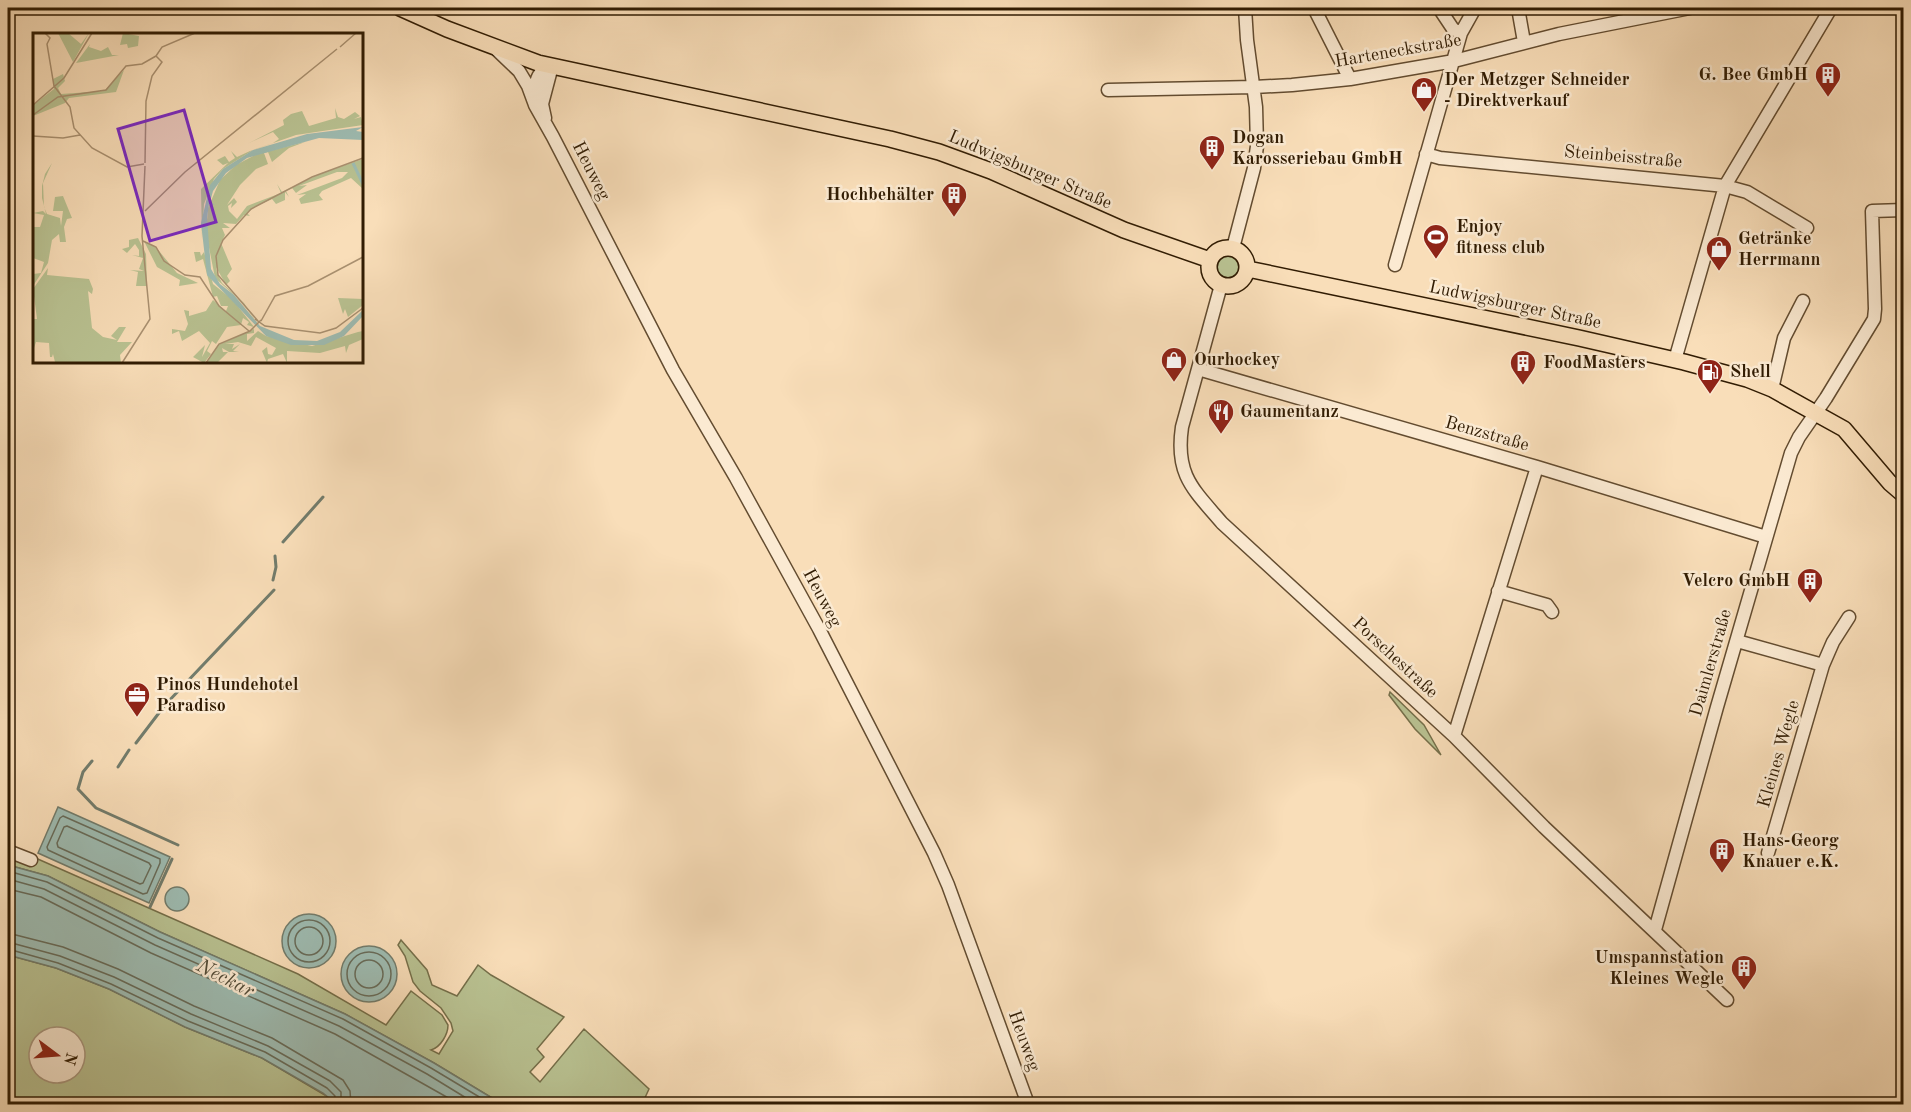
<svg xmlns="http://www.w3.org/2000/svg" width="1911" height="1112" font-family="'Old Standard TT',serif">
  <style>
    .green { fill: #b9c292; stroke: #756f4a; stroke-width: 1.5; fill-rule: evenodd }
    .water { fill: #9ebcb2; stroke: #727c6c; stroke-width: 1.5 }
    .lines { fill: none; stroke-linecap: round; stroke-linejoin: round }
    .shore { stroke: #686c5a; stroke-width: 1.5 }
    .stream { stroke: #727c6c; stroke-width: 3 }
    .minor-casing { stroke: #634c30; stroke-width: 15 }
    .major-casing { stroke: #311c03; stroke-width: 18 }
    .minor { stroke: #fbead2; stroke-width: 12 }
    .major { stroke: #f9deb9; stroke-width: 15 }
    .labels { text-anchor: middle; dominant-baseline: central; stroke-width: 5; stroke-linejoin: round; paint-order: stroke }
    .street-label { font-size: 18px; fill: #311c03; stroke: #fbead2 }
    .poi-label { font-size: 18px; font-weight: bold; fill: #311c03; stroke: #fbead2; text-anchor: start }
    .water-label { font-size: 20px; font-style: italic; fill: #524c38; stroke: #fbead2 }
    .inset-river { fill: none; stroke: #9ebcb2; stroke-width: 3 }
    .inset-road { fill: none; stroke: #a99070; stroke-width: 1.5 }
    .view { fill: #7b2cbf; fill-opacity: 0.15; stroke: #7b2cbf; stroke-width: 3 }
    .inset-edge { fill: none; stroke: #311c03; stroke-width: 3 }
  </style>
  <rect width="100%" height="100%" fill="#f9deb9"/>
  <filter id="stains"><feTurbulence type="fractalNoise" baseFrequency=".00333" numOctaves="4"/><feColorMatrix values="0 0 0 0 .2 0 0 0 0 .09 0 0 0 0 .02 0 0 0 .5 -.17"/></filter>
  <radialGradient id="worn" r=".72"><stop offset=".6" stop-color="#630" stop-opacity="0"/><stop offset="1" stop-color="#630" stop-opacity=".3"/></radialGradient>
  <path class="green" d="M1214 266a14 14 0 1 1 28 0a14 14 0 1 1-28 0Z
    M1390,692L1424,725L1441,755L1415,729L1389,695Z
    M8,848L31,856L298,974L386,1025L411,991L442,1015L448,1025C448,1034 441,1047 431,1050L439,1054L453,1031L451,1023L441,1008L420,991L413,982L405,956L398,945L401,940L427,970L432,985L457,996L478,965L491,975L564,1017L537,1049L544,1057L530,1072L540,1082L584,1029L649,1089L643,1102L645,1104H502L434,1063L345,1014L160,932L48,876L8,865Z
    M8,955L56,968L109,989L185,1027L262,1058L330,1098L326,1104H8ZM39,1037H75V1073H39Z"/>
  <path class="water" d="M58,807L170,857L149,903L38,853Z
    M8,865L48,876L160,932L345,1014L434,1063L502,1104H326L329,1098L323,1093L262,1058L185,1027L109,989L56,968L8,955Z
    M165 899a12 12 0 1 1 24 0a12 12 0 1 1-24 0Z
    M282 941a27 27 0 1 1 54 0a27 27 0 1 1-54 0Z
    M341 974a28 28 0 1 1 56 0a28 28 0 1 1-56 0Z"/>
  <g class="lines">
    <path class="shore" d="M63,816L160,859V863L147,893L143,894L48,850L47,847L60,818Z
      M67,826L149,863L151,866L143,883L140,884L58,847L57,843L64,827Z
      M8,871L47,882L158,938L343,1019L431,1068L491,1104
      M8,879L44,889L155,945L339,1026L427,1074L476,1104
      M8,889L41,897L151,953L335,1034L459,1104
      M288 941a21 21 0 1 1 42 0a21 21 0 1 1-42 0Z
      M295 941a14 14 0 1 1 28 0a14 14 0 1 1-28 0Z
      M8,933L63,947L118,969L194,1006L272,1038L343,1080L350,1091L351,1104
      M8,942L60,956L114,977L191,1014L268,1046L330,1081L341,1092V1104
      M8,949L58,963L111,984L188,1021L265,1052L327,1088L335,1096L333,1104
      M347 974a22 22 0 1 1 44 0a22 22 0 1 1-44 0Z
      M355 974a14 14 0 1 1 28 0a14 14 0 1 1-28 0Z"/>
    <path class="stream" d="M283,542L323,497
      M273,580L276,567L275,556
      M136,743L165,705L274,590
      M92,761L83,772L78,789L96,808L178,845
      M118,767L129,750
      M150,907L172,859"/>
    <g class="minor-casing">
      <path id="minor" d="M1314,8L1350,79
        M1439,8L1453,29L1461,33
        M1518,8L1524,42
        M498,51L519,71L528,86L535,105L553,137L673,370L736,478L819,629L934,853L948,885L1028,1104
        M1108,90L1254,87L1292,85L1350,79L1454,61L1559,34L1690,8
        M533,97C536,82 536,71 552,66
        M545,118L542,104L552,66
        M1426,154L1440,158L1725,186L1747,192L1807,228
        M1233,248L1254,168L1257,146L1256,107L1247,40L1245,8
        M1395,265L1461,33L1475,8
        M1221,285L1182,427C1175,475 1193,489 1222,523L1454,736L1544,827L1727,1000
        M1675,360L1725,186L1831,8
        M1198,369L1537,467L1766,537
        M1772,389L1784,338L1803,301
        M1498,591L1547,605L1552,612
        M1737,641L1823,665
        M1454,736L1537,467
        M8,851L31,860
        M1768,853L1823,665L1833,642L1849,617
        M1655,930L1717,707L1791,453L1799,437L1826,398L1874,319L1875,309L1872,211L1904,210"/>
    </g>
    <g class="major-casing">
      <path id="major" d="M400,8L447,29L538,63L890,139L939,152L991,171L1124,230L1210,260
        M1209 267a19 19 0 1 1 38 0a19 19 0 1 1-38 0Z
        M1248,269L1579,338L1684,362L1747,379L1772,389L1844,429L1890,483L1904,495"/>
    </g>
    <use href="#minor" class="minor"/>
    <use href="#major" class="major"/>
  </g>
  <defs>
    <g id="building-pin" transform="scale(1.35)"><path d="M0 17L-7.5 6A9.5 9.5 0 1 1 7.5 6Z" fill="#8f2418" stroke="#fbead2"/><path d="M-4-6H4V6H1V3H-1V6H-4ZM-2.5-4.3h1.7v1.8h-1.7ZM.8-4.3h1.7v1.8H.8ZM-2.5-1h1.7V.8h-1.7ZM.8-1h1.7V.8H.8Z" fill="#fff"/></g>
    <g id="shop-pin" transform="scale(1.35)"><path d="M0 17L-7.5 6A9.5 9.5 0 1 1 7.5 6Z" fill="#8f2418" stroke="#fbead2"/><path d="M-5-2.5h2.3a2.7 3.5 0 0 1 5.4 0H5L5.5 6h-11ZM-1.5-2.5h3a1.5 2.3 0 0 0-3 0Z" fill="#fff"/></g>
    <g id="stadium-pin" transform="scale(1.35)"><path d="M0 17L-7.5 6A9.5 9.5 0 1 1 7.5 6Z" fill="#8f2418" stroke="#fbead2"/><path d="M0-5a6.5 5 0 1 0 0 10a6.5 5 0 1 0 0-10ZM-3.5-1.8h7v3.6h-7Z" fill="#fff"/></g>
    <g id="fuel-pin" transform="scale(1.35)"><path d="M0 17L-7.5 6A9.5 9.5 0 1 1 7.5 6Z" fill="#8f2418" stroke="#fbead2"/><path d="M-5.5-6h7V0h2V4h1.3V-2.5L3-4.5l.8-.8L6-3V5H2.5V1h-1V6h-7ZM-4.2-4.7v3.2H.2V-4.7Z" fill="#fff"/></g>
    <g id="restaurant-pin" transform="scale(1.35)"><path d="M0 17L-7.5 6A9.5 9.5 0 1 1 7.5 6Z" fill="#8f2418" stroke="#fbead2"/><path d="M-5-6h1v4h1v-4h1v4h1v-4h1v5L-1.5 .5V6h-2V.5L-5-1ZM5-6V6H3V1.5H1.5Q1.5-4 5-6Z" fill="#fff"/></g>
    <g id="office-pin" transform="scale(1.35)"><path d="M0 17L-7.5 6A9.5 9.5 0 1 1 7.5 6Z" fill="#8f2418" stroke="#fbead2"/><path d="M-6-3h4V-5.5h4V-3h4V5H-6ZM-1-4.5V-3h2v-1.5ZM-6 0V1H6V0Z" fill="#fff"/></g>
  </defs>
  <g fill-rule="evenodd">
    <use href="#building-pin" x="1828" y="75"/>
    <use href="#shop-pin" x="1424" y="90"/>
    <use href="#building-pin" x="1212" y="148"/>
    <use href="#building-pin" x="954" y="195"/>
    <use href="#stadium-pin" x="1436" y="237"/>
    <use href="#shop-pin" x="1719" y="249"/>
    <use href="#shop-pin" x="1174" y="360"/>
    <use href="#building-pin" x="1523" y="363"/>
    <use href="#fuel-pin" x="1710" y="372"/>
    <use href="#restaurant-pin" x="1221" y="412"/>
    <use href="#building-pin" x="1810" y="581"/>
    <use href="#office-pin" x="137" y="695"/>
    <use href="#building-pin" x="1722" y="851"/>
    <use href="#building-pin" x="1744" y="968"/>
  </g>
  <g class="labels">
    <g class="street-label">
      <text transform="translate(1398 51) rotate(-10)">Harteneckstraße</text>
      <text transform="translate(1623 157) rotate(5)">Steinbeisstraße</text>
      <text transform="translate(1030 170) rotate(23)">Ludwigsburger Straße</text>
      <text transform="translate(591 171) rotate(63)">Heuweg</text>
      <text transform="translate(1515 305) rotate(12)">Ludwigsburger Straße</text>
      <text transform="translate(1487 434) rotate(16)">Benzstraße</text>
      <text transform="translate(822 598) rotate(62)">Heuweg</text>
      <text transform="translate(1395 658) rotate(43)">Porschestraße</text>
      <text transform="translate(1711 663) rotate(-74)">Daimlerstraße</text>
      <text transform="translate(1779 754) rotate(-74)">Kleines Wegle</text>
      <text transform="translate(1024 1041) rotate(70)">Heuweg</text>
    </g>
    <g class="poi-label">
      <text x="1808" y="75" text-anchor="end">G. Bee GmbH</text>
      <text x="1444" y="80">Der Metzger Schneider<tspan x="1444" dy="21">- Direktverkauf</tspan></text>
      <text x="1232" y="138">Dogan<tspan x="1232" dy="21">Karosseriebau GmbH</tspan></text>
      <text x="934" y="195" text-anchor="end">Hochbehälter</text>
      <text x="1456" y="227">Enjoy<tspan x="1456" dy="21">fitness club</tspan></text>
      <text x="1738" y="239">Getränke<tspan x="1738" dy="21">Herrmann</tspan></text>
      <text x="1194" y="360">Ourhockey</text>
      <text x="1543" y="363">FoodMasters</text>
      <text x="1730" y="372">Shell</text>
      <text x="1240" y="412">Gaumentanz</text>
      <text x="1790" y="581" text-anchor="end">Velcro GmbH</text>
      <text x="156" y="685">Pinos Hundehotel<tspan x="156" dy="21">Paradiso</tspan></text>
      <text x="1742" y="841">Hans-Georg<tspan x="1742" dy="21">Knauer e.K.</tspan></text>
      <text x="1724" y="958" text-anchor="end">Umspannstation<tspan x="1724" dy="21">Kleines Wegle</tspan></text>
    </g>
    <g class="water-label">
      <text transform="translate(225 979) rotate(27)">Neckar</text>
    </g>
  </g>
  <g transform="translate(33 33)">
    <rect width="330" height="330" fill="#f9deb9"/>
    <path d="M25,0H35L48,11L56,0L40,29ZM90,0L106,3L105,13L95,15L94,11L87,12ZM57,11L56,14L68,18L75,14L79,22H86L43,30ZM91,37L83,59L36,65L32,70L0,83V72L21,56L20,46L30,41L32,48L25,55L28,61L71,58ZM302,75L305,84L311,86L322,79L327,83L321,86L328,84L330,92L263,102L220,117L190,136L181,146L171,171L169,206L168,156L195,130L190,132L184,127L192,123L196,129L202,125L198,118L204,124L217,118L240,110L246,106L240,99L214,111L251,92L250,87L258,81L269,78L276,93L303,85ZM272,109L256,115L239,129L235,119L231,120L235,131L223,136L207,152L194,172L201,165L204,169L198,175L199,170L195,173L196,178L204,186L214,173L248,160L244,151L249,159L289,140L330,126V156L318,145L289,158L286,162L290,167L268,171L266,166L273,161L264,162L309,145L315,139H304L266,153L274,152L263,160L259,155L253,158L256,164L252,159V167L243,171L239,166L222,174L214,180L217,183L211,182L203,191L190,190L197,195H189L192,202L188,210L199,236L194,243L197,248L193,252L183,234L184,240L189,250L211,270L225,291L209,269L182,245L173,199L175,175L187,147L203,132L224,121ZM19,130L10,150L11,174L14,181L27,185L28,193L30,178H20L22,164L30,163L39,185L34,186L31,194L33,209H27L26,201L19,207L15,230L0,253V241L8,240L11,229L0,225V194H7L11,182L0,180L10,178L13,181L9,165V153L12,141ZM105,205L113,221L114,253H103L105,239L97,237L111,238L106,236L110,225L99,222L106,223V217L102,211L94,220L89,216L96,214V207ZM111,208L122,213L144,240L165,250L146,253L147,247L124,234ZM161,219H167L168,223L171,219L180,251L200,267L221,294L214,292L216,289L210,285L208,292L194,294L183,311L179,308L174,318L178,321L171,330L160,324L172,312L169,324L177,310L166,298L149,308L146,298L139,301V296L152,298L155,291L151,277L156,278V283L173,278L180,267L193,278L195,273H188L184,263L180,264L170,226L163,229ZM15,235L14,242L56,246L60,256L59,261L55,258L59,295L70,304L84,307L78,303L86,294H93L84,309H99L87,322L88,330L22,329L20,321L19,324H17L16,310L3,309L0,318V286H4L0,256ZM305,265L330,266V272L315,284L312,276L310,281ZM221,296V300L214,301V308L225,298L233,303L279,313L325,299L330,298V306L316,312L313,320L312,313L287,320L254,318V330L250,321L235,326L234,330L229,318L234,314L235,321L231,320L239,322L243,315L223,304L218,313L205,309L192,311H201L199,316L207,311L200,318L206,319H196L189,315L190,319H195L184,330H174L185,312Z" fill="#b9c292"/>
    <path d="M330,94L323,98L330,99V107L286,105L214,125L193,140L180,158L177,169L182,172L176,171L174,185L178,236L187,251L201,262L227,293L261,307L284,308L307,299L330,277V283L311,303L291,312H258L233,303L174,242L168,190L177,152L190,136L220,117L274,101Z" fill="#9ebcb2"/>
    <path class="inset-river" d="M320,130L330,151"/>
    <path class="inset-road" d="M12,0L17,5L14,11L21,53L37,74L41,95L59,115L94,134L111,131M307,14L323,0M123,23L129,14L162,0M0,72L31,45L59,0M0,82L25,64L73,57L93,33L109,31L123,23M0,103L30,105L47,102M112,130L113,68L119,43L129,29L123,23M112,178L152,139L304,16M110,208L123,214L131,228L152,242L167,244L186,273L216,298M222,286L232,293L287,300L303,295L330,275M225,288L185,242L183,223L190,207L218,176L279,144L330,125M228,288L242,263L275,253L330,224M89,330L117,286L109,203L112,133M173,330L186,311L217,298L228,287"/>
    <path class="view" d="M151,77L183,189L117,208L85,96Z"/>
    <rect width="330" height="330" class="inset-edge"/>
  </g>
  <rect width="1911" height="1112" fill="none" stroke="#f9deb9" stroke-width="30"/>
  <rect x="9" y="9" width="1893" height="1094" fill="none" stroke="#311c03" stroke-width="3"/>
  <rect x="15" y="15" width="1881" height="1082" fill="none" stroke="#311c03" stroke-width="1.5"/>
  <g transform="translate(57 1055) rotate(106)"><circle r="28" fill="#fbead2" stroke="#aa987f" stroke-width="1.5"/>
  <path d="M0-4.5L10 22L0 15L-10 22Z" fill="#8f2418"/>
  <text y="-9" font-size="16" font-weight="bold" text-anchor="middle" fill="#311c03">N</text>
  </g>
  <rect width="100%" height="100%" filter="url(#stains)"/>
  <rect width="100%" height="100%" fill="url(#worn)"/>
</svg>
